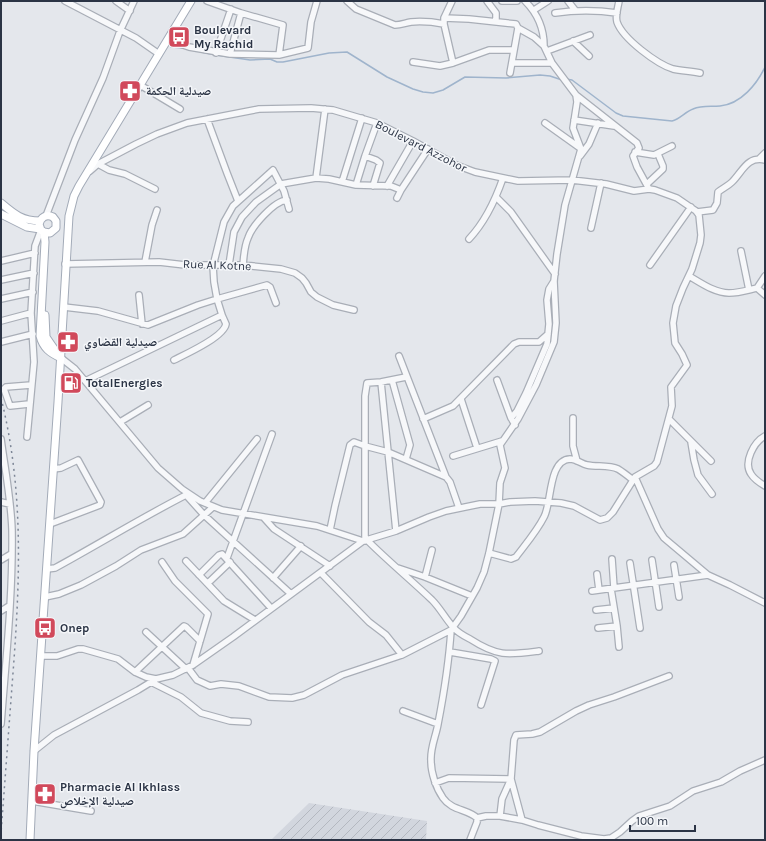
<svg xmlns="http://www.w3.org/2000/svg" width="766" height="841" font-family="Karla,'Noto Naskh Arabic',sans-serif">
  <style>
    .industrial { fill: url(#industrial-furrows) }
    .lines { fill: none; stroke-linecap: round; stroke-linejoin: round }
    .stream { stroke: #9fb4cc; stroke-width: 1.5 }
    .minor-casing { stroke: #a9aeb7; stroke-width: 8 }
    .major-casing { stroke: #a3abb8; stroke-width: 9 }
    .minor { stroke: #f7f8fa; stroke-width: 5.5 }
    .major { stroke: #fff; stroke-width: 7 }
    .rail { stroke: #7d8696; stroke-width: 1.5; stroke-dasharray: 2 4; stroke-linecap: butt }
    .labels { text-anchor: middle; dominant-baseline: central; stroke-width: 3; stroke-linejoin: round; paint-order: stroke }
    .poi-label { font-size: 12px; font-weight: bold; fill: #2b3445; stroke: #f4f6f9; text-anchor: start }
    .street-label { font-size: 12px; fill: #2b3445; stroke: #f4f6f9 }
  </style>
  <defs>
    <pattern id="industrial-furrows" width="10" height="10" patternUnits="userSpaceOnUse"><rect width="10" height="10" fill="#d2d6de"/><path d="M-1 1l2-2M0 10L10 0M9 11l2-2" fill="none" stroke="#b4b8c0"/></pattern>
  </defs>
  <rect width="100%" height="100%" fill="#e4e7ec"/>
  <path class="industrial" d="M309,803L427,821L426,840H271Z"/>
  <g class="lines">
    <path class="stream" d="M171,47L184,48
      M201,52L216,55L250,60L270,59L277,62H283L329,53L347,52L387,77L413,89L423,92L433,93L443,90L465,77L506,78L540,75L550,76L562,80
      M566,79L572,80L616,113L623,116L672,121C680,119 685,112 693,109C702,105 711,107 720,106C741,104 757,84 765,67"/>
    <g class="minor-casing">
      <path id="minor" d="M65,1L136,38L159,54
        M116,1L130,11
        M207,1L241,13L283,25L279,55
        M347,1L356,9L395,25C401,25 405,23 411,22C422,21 433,22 444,24
        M452,1L444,18V24L453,63
        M487,1L496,13V22
        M502,1H517
        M525,1C538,14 544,28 544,46
        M568,1L575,10
        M619,1C618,8 615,15 617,22C623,39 657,64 673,69C682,71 691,71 700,73
        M534,10L548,1
        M555,13C576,10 596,10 617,13
        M444,18L469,19L516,24L518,28L510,73
        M168,40L189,47L230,54L279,55L308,48L311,22L317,1
        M573,41L589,56
        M547,51L590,35
        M216,53L231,9
        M230,54L241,13
        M413,62L440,66L453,63L489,50H514
        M512,63H552
        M140,85L180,109
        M576,95L637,143L639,148L633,156L637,167L649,189
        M207,119L227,173L238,201
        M574,120L614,126
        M545,123L580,148
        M635,152L654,155L672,146
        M365,156L376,160L380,163L373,186
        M580,156L589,144L598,123
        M759,159L765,153
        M98,164L109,170L125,174L155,189
        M316,178L325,109
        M342,182L362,118
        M647,184L663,169V166L658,154
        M356,185L365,156L377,123
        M387,186L413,141
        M496,197L511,212L555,274
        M397,198L401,190L428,149
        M697,212L713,210L717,203L718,192C723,188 728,186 732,182C743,171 747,156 765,160
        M46,216L75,140L103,78L120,31L134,1
        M591,228L601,183
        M469,239C485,222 495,201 503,178
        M741,251L749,290
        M1,261L35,253
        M145,262L152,225L157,210
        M65,264L159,262L185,265H243L281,269L295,273L302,278L306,283L311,292L317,297L333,305L354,310
        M229,265L234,232L242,217L256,202L281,184L316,178L329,179L356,185L391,186L401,190
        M243,265C244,256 244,247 248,238C252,226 274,201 287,200
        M650,265L691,207
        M689,276C701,283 715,293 729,293C739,293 748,290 757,288
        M765,276L757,288L765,295
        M1,280L34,273
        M139,295L142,324
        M1,299L33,292
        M64,307L98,311L148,325L198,305L217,299L214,282L213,266L224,222L233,206L273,170L284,191L289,209
        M1,321L31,313
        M1,342L33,334
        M399,356L446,477
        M61,358L75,369L158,468L182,489L200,501L222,510L317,526L363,541
        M174,360C186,354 224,337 226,324L222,315
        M392,380L410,445L406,459
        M497,380L511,418
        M85,381L222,315L217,299L267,285L270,287L276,303
        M381,382L396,531
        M461,399L477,448
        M29,404L10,406L4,389L6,387L31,385
        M573,418V446L577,461
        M423,419L453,406L514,344L519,342H539L548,334
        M669,419L711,461
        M120,422L148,405
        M515,425L511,418L517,411L526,393L547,344L549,324L547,300L549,289L554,281
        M765,436C754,442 743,462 751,474C754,479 760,483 765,486
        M27,437L34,362L31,313L35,246L41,230
        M1,439C5,469 11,499 12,530C13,594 6,659 1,724
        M691,442L694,460L698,475L712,494
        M453,456L502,441
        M635,477L658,529L664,538L708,575L730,585L765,603
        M187,493L186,495L204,515L291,594
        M1,502L10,504
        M205,503L257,439
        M264,518L274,529L330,566
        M50,524L100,505L101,502L78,460L61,468L53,469
        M330,530L335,506L350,445L354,442L365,446V396L367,383L381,382L406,377
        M367,540C388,561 411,580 432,600C440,608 445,618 453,627C457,632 464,636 470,639C498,657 508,655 539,651
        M365,541V446L388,452L446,477L450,482L459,508
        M489,553L511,559L516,557C525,545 537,531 544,517C552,503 548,460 570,459C576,459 582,464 587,465C597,467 609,465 618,469C623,472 628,476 633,480
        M227,558L272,434
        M612,559L614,588
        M1,560L11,554
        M652,560L659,607
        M186,561L224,601L255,620
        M162,562L175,581L208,614L193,665
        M630,563L640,628
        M674,565L679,597
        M398,568L425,577L472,596
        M47,569L55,568C99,544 141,518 186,495
        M321,573L369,622L386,635L402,655
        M597,574L599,590
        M199,575L219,555L222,554L271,608
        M425,577L432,550
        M273,578L301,546
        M208,583L230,562
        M611,589L617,626L619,647
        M592,591L708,575
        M45,597L59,594L81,585L116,566L141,550L183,534L213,507
        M596,610L614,608
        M1,611L9,606
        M598,628L617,626
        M451,630C449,662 444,693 438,724C436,736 430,748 431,761C431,773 436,788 443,798C452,811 468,809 477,818V822L470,840
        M146,632L186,669
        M450,652L491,659L495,661L481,705
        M41,656H57L78,649H83L118,659L135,672L146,677L156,679
        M188,668L197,680L210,686L221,684L239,686L269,697L292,698L304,695L342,675L402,655L451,630L461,616L477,588L484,572L489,553L499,504L500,483L505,468L500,445L518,419L536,385L554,342L556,323L554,281L557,254L565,205L581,149L573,128L577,102L576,95L552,63L544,46L534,37L518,28
        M135,672L184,626L186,627L200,641
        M151,682L181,697L201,713L230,721L248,722
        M403,711L438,724
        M34,751L54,735L138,690L156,679L173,675L193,665L233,637L363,541L396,531L429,517L446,511L480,504H499L510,502L535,501L561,503L574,506L600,520L607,518L613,512L635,477L654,466L657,462L672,406L671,387L687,365L682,354L675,343L673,323L676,306L683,288L692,269L700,243L701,235L699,215L696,211L677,198L655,190L649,189L634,191L606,184L572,180L518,181L475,172L456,165L413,141L377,123L333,110L311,108L259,109L187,123L157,134L136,144L98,164L90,171
        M435,783L449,778L511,779L522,820
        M32,801L91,811
        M500,816L502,799L511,779L514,740L516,735L532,734L540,732L576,711L589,705L614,697L669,676
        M477,818L486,816H500L522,820L538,825L581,836L604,839L611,838L620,832L632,821L639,816L670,806L693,791L721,782L740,771L765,760"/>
    </g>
    <g class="major-casing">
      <path id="major" d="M1,203C14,214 22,221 40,221
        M1,214L27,227L40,229
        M44,232L50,233L56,228V221L53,217C46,214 41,217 39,224L41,230L44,232L45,242L40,336C43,348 50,353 61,358
        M45,315L46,337L59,356
        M30,840L34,751L58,402L69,216L74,196L79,186L191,1"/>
    </g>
    <use href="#minor" class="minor"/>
    <use href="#major" class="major"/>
    <path class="rail" d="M1,398C24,490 20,580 13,673C9,726 5,780 1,833"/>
  </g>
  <defs>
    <g id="bus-square" transform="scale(1.15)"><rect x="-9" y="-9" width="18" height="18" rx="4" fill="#d1495b" stroke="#f4f6f9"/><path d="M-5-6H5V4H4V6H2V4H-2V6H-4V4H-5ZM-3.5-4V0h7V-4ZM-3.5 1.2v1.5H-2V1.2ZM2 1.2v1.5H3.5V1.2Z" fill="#fff"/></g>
    <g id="pharmacy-square" transform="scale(1.15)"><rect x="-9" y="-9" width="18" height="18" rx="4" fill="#d1495b" stroke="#f4f6f9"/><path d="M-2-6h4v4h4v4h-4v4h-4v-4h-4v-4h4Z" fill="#fff"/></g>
    <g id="fuel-square" transform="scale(1.15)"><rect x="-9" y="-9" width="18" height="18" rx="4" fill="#d1495b" stroke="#f4f6f9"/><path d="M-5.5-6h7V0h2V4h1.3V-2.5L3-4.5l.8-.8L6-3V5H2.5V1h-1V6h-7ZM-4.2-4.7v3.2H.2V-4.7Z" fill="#fff"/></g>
  </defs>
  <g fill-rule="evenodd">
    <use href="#bus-square" x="179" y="37"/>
    <use href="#pharmacy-square" x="130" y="91"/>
    <use href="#pharmacy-square" x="68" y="342"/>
    <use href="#fuel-square" x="71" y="383"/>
    <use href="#bus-square" x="45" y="628"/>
    <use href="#pharmacy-square" x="45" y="794"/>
  </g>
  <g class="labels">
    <g class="poi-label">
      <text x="194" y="30">Boulevard<tspan x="194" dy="14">My Rachid</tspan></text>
      <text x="146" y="91">صيدلية الحكمة</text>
      <text x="84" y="342">صيدلية القضاوي</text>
      <text x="86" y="383">TotalEnergies</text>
      <text x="60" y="628">Onep</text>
      <text x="60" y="787">Pharmacie Al Ikhlass<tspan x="60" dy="14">صيدلية الإخلاص</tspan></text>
    </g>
    <g class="street-label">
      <text transform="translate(421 146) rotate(27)">Boulevard Azzohor</text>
      <text transform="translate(217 265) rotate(2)">Rue Al Kotne</text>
    </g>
  </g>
  <rect width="766" height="841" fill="none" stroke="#2b3445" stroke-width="4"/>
  <path d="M630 825v6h65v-6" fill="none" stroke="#2b3445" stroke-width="2"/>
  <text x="636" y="825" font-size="12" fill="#2b3445" stroke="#f4f6f9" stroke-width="3" paint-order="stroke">100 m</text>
</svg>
